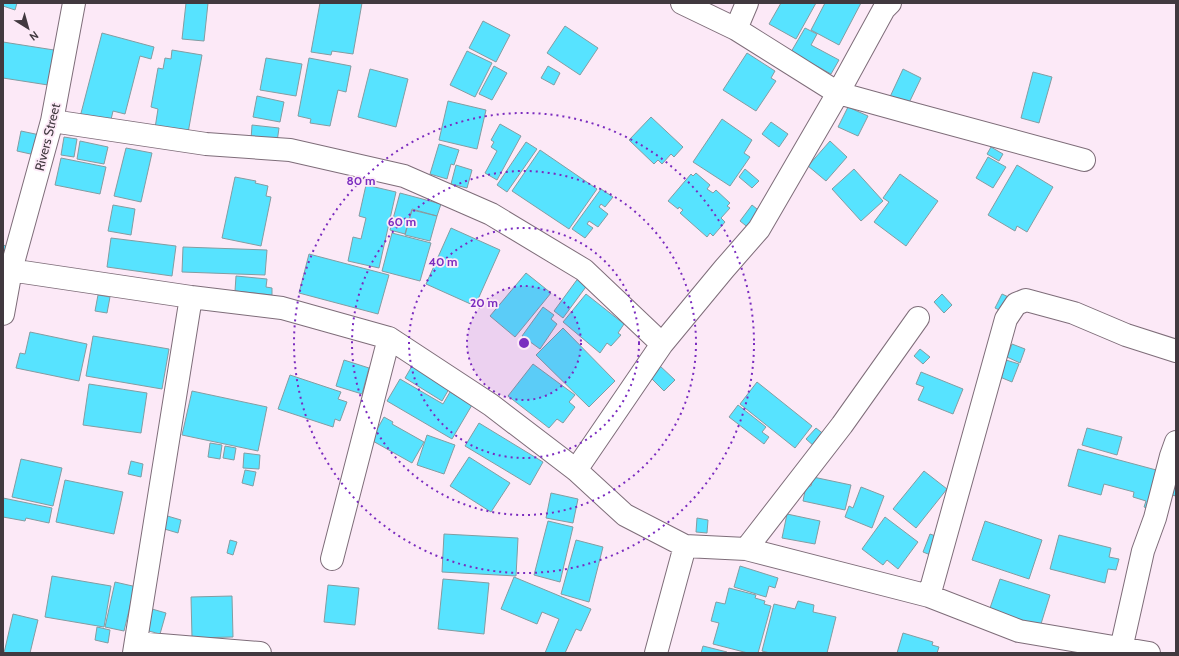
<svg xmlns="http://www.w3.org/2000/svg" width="1179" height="656" font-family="Cabin,sans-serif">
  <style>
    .building { fill: #57e3ff; stroke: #849ca1 }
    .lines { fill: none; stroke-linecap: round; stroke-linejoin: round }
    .street-casing { stroke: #7e6d79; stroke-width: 24 }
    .street { stroke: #fff; stroke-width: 22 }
    .ring { fill: none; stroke: #7b2cbf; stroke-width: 2; stroke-dasharray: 2 4 }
    .labels { text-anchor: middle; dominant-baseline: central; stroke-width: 3.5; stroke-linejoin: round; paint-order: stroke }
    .street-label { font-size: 13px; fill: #41393f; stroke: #fce9f7 }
    .centre { fill: #7b2cbf; stroke: #fce9f7; stroke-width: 2 }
    .ring-label { font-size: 12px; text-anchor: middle; font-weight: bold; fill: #7b2cbf; stroke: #fce9f7; stroke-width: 3.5; stroke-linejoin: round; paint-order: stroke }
  </style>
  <rect width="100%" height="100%" fill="#fce9f7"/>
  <path class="building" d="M3,3H17L15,10L3,6Z
    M186,3H208L204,41L182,39Z
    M320,3H362L353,54L332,51L331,55L311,52Z
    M781,3H816L796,39L769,24Z
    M825,3H861L839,45L811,30Z
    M483,21L510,35L496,62L469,48Z
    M565,26L598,48L580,75L547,53Z
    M805,28L817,34L811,45L839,60L831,74L791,52Z
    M102,33L154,47L151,59L140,56L125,114L113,111L110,124L80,117Z
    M3,42L54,50L48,85L3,78Z
    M172,50L202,55L188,133L155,128L158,109L151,107L158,68L163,69L165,58L171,59Z
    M467,51L492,63L475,97L450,85Z
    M747,53L775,71L771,78L776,81L756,111L723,90Z
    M266,58L302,64L296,96L260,90Z
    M309,58L351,66L346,92L338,90L330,126L310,123L311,119L298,116Z
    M494,66L507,73L492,100L479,94Z
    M548,66L560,73L554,85L541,78Z
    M370,69L408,79L396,127L358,117Z
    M903,69L921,78L907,107L889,99Z
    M1033,72L1052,77L1039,123L1021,118Z
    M257,96L284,102L280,122L253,117Z
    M448,101L486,110L477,149L439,140Z
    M848,107L868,116L858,136L838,127Z
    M651,117L683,147L674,157L671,154L662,164L658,160L654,164L629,140Z
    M722,119L752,140L744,153L750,157L730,186L693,162Z
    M771,122L788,134L779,147L762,134Z
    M500,124L521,136L497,180L485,173L497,151L491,147L494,142L491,140Z
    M252,125L279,128L277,142L251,140Z
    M21,131L40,135L35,155L17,151Z
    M64,137L77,139L74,157L61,155Z
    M80,141L108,147L104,164L77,159Z
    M830,141L847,157L826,181L808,166Z
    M526,142L537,149L507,192L497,185Z
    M439,144L459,150L454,165L451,164L447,179L430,174Z
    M991,147L1003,154L999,161L987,154Z
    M126,148L152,153L141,202L114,196Z
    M540,150L597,189L569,229L512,191Z
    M988,157L1006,167L993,188L976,178Z
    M61,158L106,167L100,194L55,185Z
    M456,165L472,170L467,188L451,184Z
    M1017,165L1053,187L1027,232L1017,226L1015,231L988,215Z
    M745,169L759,181L752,188L739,177Z
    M854,169L883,201L861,221L832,189Z
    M696,173L710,185L707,189L713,193L716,190L730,203L727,206L730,208L721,218L725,222L713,236L710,233L707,237L680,213L683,210L679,207L678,209L668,201L691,174L693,176Z
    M900,174L938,201L906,246L874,222L889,202L883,198Z
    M235,177L256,181L255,183L268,186L266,196L271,197L261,246L222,238Z
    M366,185L396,192L379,268L348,261L353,237L361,239L366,218L359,216Z
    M601,189L613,197L605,207L601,204L599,207L608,214L598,227L589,221L587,224L593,228L585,238L572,229Z
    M400,193L441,204L437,216L412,209L405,234L390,230Z
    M113,205L135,209L131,235L108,231Z
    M752,205L762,213L750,229L740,221Z
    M412,210L437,216L430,241L405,235Z
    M451,228L500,250L475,306L426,284Z
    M392,233L431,243L420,281L382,271Z
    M111,238L176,246L172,276L107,267Z
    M3,245L13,248L9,259L3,257Z
    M183,247L267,250L265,275L182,272Z
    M309,254L389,275L378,314L299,293Z
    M526,273L551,293L515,337L490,316Z
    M236,276L267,279L266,287L272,288V295L235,291Z
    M579,277L588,284L563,318L554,311Z
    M586,294L624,324L618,333L621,335L611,346L607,343L600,353L563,322Z
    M942,294L952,305L944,313L934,302Z
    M1002,294L1013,299L1006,313L995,308Z
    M98,295L110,297L107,313L95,311Z
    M543,307L554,315L551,319L557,324L540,349L522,336Z
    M563,328L615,381L589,407L536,355Z
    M30,332L87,344L79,381L16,368L20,353L25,354Z
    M93,336L169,349L162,389L86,376Z
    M1012,344L1025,349L1020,363L1007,357Z
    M920,349L930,357L923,364L914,356Z
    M344,360L369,368L362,394L336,386Z
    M1006,360L1019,364L1012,382L1000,377Z
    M533,364L575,395L569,402L575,407L563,423L557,419L549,428L508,396Z
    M659,365L675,380L664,391L648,375Z
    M412,366L449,389L442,401L405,378Z
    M921,372L963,389L953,414L918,400L924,387L916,384Z
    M290,375L341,392L338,399L347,402L340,421L335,419L333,427L278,409Z
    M400,379L443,404L450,392L472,405L452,439L387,401Z
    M757,382L812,426L795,448L740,404Z
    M89,384L147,393L141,433L83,425Z
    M192,391L267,407L258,451L182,435Z
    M738,405L766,427L762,432L769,437L764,444L729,417Z
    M384,417L393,422L392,424L424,442L412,463L371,440Z
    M479,423L543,462L530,485L465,446Z
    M816,428L825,435L815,447L806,439Z
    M1087,428L1122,437L1117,455L1082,445Z
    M427,435L455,445L444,474L417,465Z
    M210,443L222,445L220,459L208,457Z
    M225,446L236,448L234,460L223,458Z
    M1078,449L1160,471L1150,509L1144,507L1146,501L1133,497L1134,492L1104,484L1101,495L1068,486Z
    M244,453L260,455L259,469L243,468Z
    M469,457L510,483L491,512L450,486Z
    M21,459L62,468L53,506L12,497Z
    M131,461L143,464L141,477L128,474Z
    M245,470L256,472L253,486L242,483Z
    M1176,470V496L1167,494Z
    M924,471L947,489L916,528L893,509Z
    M813,477L851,485L845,510L803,501L806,486H811Z
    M65,480L123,492L114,534L56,522Z
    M861,487L884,496L872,528L845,517L849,506L853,508Z
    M551,493L578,499L573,523L546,518Z
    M3,498L52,508L49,523L26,518L25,521L3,517Z
    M787,514L820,521L815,544L782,538Z
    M164,515L181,520L178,533L161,528Z
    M885,517L918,542L898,569L887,560L883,565L862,549Z
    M697,518L708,520L707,533L696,532Z
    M548,521L573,527L560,582L534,575Z
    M985,521L1042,540L1029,579L972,560Z
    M444,534L518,538L516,576L442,572Z
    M930,534L941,538L933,556L923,552Z
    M1059,535L1111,548L1109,557L1119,559L1116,570L1108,569L1105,583L1050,569Z
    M230,540L237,542L233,555L227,553Z
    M576,540L603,547L589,602L561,594Z
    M740,566L778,578L775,588L769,586L766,597L734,587Z
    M52,576L111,586L104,627L45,617Z
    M514,577L591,609L581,631L576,629L565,653H545L559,619L542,612L537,624L501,609Z
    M443,579L489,583L484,634L438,629Z
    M1000,579L1050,595L1040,627L989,611Z
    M115,582L137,587L135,598H132L124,631L105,627Z
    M328,585L359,588L355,625L324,622Z
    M729,588L756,595L755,598L765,601L764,604L771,606L758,653H748L713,644L719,623L711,621L716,602L725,604Z
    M232,596L233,637L192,638L191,597Z
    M798,601L814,605L813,612L836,617L827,653H770L762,651L774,604L795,609Z
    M152,609L166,613L160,634L145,630Z
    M13,614L38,620L30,653H4Z
    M97,627L110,630L108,643L95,640Z
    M903,633L933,642L932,645L939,647L937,653H897Z
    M703,646L727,652V653H701Z"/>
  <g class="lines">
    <g class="street-casing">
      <path id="street" d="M682,3L736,29L838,93L914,114L1084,160
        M736,29L747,3
        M52,121L206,144L290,150L404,176L491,214L584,270L662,344
        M3,269L191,297L282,308L389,338L491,405L576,470L625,515L685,546L746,549L929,596L1019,631L1149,653
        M3,314L11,270L52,121L74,3
        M576,470L662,344L724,269L759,229L838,93L884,9L890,3
        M746,549L842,425L918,318
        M332,559L389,338
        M929,596L1006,319L1016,304L1026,300L1074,313L1126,335L1176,351
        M136,643L260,653
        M1121,649L1143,551L1155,518L1171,456L1176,442
        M134,653L191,297
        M656,653L685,546"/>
    </g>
    <use href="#street" class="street"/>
  </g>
  <circle cx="524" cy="343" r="57" fill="#7b2cbf" fill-opacity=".12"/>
  <g class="ring">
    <circle cx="524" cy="343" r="57"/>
    <circle cx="524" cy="343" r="115"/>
    <circle cx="524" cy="343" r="172"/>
    <circle cx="524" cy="343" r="230"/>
  </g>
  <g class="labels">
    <g class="street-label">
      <text transform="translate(47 137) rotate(-76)">Rivers Street</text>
    </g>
  </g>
  <circle cx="524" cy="343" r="6" class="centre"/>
  <g class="ring-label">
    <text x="361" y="185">80 m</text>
    <text x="402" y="226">60 m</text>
    <text x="443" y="266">40 m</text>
    <text x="484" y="307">20 m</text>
  </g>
  <rect width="1179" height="656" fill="none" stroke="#41393f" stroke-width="8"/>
  <g transform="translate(28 28) rotate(143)" stroke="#fce9f7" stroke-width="3" paint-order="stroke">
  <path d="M0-3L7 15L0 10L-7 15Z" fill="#41393f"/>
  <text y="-6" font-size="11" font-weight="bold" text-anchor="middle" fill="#41393f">N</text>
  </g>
</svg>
